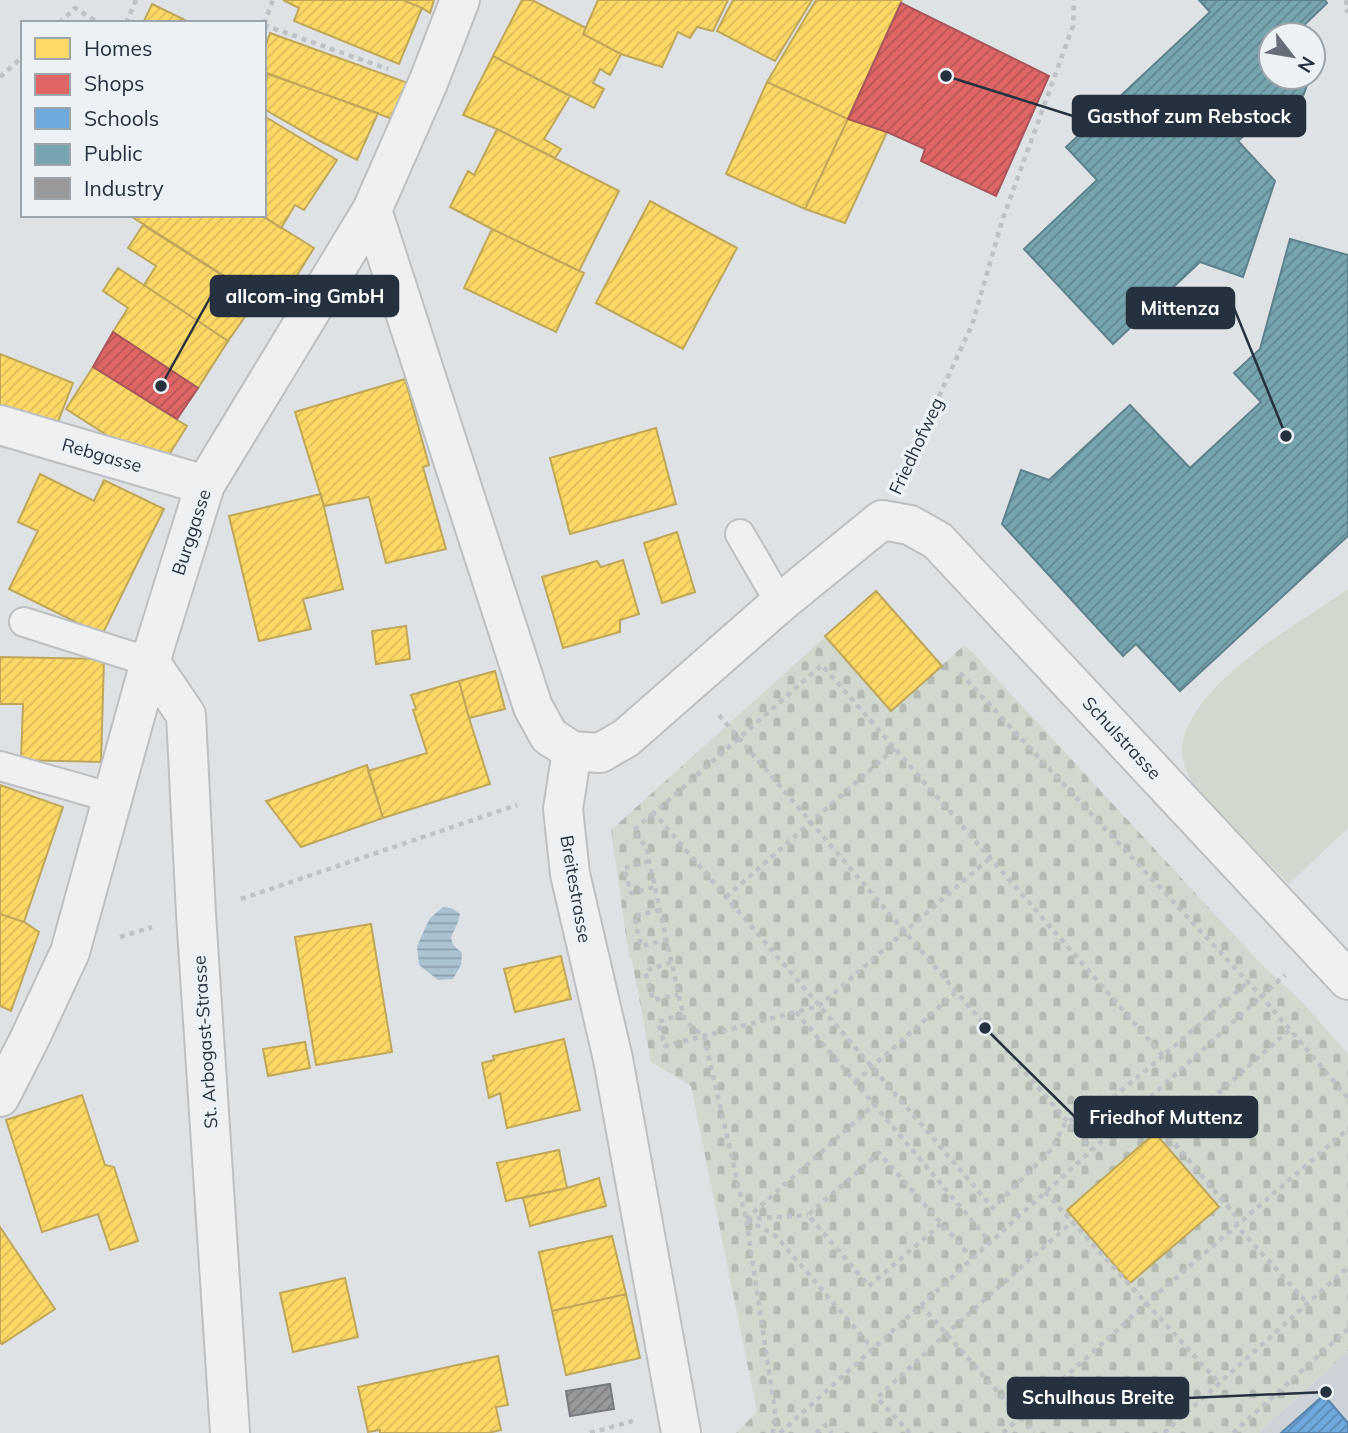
<svg xmlns="http://www.w3.org/2000/svg" width="1348" height="1433" font-family="Mulish,sans-serif">
  <style>
    .built { fill: #ccd2d8 }
    .cemetery { fill: url(#cemetery-stones) }
    .park { fill: #d1d9cf }
    .water { fill: url(#water-rules) }
    .homes { fill: url(#homes-hatch); stroke: #bea75a; stroke-width: 2 }
    .shops { fill: url(#shops-hatch); stroke: #a8565a; stroke-width: 2 }
    .schools { fill: url(#schools-hatch); stroke: #5984ad; stroke-width: 2 }
    .public { fill: url(#public-hatch); stroke: #5e828d; stroke-width: 2 }
    .industry { fill: url(#industry-hatch); stroke: #767a7e; stroke-width: 2 }
    .lines { fill: none; stroke-linecap: round; stroke-linejoin: round }
    .lane-casing { stroke: #bdc0c2; stroke-width: 32 }
    .street-casing { stroke: #bdc0c2; stroke-width: 42 }
    .path { stroke: #bec1c5; stroke-width: 4.5; stroke-dasharray: 5 5; stroke-linecap: butt }
    .lane { stroke: #eef0f2; stroke-width: 28 }
    .street { stroke: #eef0f2; stroke-width: 38 }
    .labels { text-anchor: middle; dominant-baseline: central; stroke-width: 7; stroke-linejoin: round; paint-order: stroke }
    .street-label { font-size: 18px; fill: #25313f; stroke: #ecf1f5 }
    .leader { fill: none; stroke: #25313f; stroke-width: 2.5 }
    .callout-dot { fill: #25313f; stroke: #ecf1f5; stroke-width: 2.5 }
    .callout { fill: #25313f; stroke: #25313f; stroke-width: 2.5 }
    .callout-label { font-size: 19px; text-anchor: middle; font-weight: bold; fill: #fff }
  </style>
  <defs>
    <pattern id="cemetery-stones" width="16" height="16" patternUnits="userSpaceOnUse" patternTransform="scale(1.75)"><rect width="16" height="16" fill="#d1d9cf"/><path d="M2 7V4a2 2 0 0 1 4 0v3zM10 15v-3a2 2 0 0 1 4 0v3z" fill="#b3bbb3"/></pattern>
    <pattern id="water-rules" width="6" height="5" patternUnits="userSpaceOnUse" patternTransform="scale(1.75)"><rect width="6" height="5" fill="#abc2d2"/><path d="M0 2.5h6" fill="none" stroke="#8b9eac"/></pattern>
    <pattern id="homes-hatch" width="6" height="6" patternUnits="userSpaceOnUse" patternTransform="scale(1.75)"><rect width="6" height="6" fill="#ffd966"/><path d="M-1 1l2-2M0 6l6-6M5 7l2-2" fill="none" stroke="#dabb5a"/></pattern>
    <pattern id="shops-hatch" width="6" height="6" patternUnits="userSpaceOnUse" patternTransform="scale(1.75)"><rect width="6" height="6" fill="#e06666"/><path d="M-1 1l2-2M0 6l6-6M5 7l2-2" fill="none" stroke="#b55555"/></pattern>
    <pattern id="schools-hatch" width="6" height="6" patternUnits="userSpaceOnUse" patternTransform="scale(1.75)"><rect width="6" height="6" fill="#6fa8dc"/><path d="M-1 1l2-2M0 6l6-6M5 7l2-2" fill="none" stroke="#5b89b4"/></pattern>
    <pattern id="public-hatch" width="6" height="6" patternUnits="userSpaceOnUse" patternTransform="scale(1.75)"><rect width="6" height="6" fill="#76a5af"/><path d="M-1 1l2-2M0 6l6-6M5 7l2-2" fill="none" stroke="#618790"/></pattern>
    <pattern id="industry-hatch" width="6" height="6" patternUnits="userSpaceOnUse" patternTransform="scale(1.75)"><rect width="6" height="6" fill="#999"/><path d="M-1 1l2-2M0 6l6-6M5 7l2-2" fill="none" stroke="#7d7d7e"/></pattern>
  </defs>
  <rect width="100%" height="100%" fill="#dfe2e4"/>
  <path class="built" d="M1348,1351V1433H1259Z"/>
  <path class="cemetery" d="M876,591L942,665L964,645L974,654L1261,964L1302,1002L1348,1054V1351L1259,1433H736L757,1412L691,1086L651,1062L632,960L629,957L611,830Z"/>
  <path class="park" d="M1348,589V828L1289,884L1194,787C1189,776 1180,759 1182,746C1191,683 1299,623 1348,589Z"/>
  <path class="water" d="M443,907L452,908L460,914L458,922L451,937L453,945L462,953L461,965L453,979L438,980L419,965L417,946L430,918Z"/>
  <path class="homes" d="M283,0H403L422,8L399,64L294,21L299,8Z
    M403,0H434L430,13L422,8Z
    M522,0H532L586,28L583,34L621,54L610,75L600,69L593,83L604,89L594,108L493,56Z
    M598,0H728L713,31L697,27L690,38L678,32L662,67L621,54L583,34Z
    M733,0H812L775,61L717,31Z
    M816,0H902L848,119L767,82Z
    M152,4L191,23H143Z
    M270,33L408,83L395,120L264,72V51Z
    M493,56L570,96L544,139L561,149L555,158L497,129L463,115Z
    M268,74L378,113L357,160L318,140L264,109V82Z
    M767,82L848,119L805,209L726,174Z
    M264,116L337,160L304,210L295,205L281,228L261,215H264Z
    M848,119L887,132L845,223L805,209Z
    M497,129L619,191L579,271L492,229L450,207L468,171L474,175Z
    M650,201L737,248L683,349L596,303Z
    M129,215H261L314,248L276,309Z
    M143,225L258,298L228,341L144,285L156,266L128,248Z
    M492,229L584,273L556,332L464,288Z
    M118,268L228,341L198,388L113,332L128,308L103,291Z
    M0,354L73,383L54,432L0,412Z
    M93,367L187,426L160,469L66,409Z
    M405,379L429,465L423,467L446,549L386,563L369,497L324,506L295,412Z
    M656,428L676,504L570,534L550,458Z
    M40,474L94,501L104,480L164,509L102,635L9,589L38,531L18,522Z
    M321,494L343,589L303,599L311,629L259,641L229,516Z
    M677,532L695,592L662,603L644,543Z
    M623,560L639,614L620,620V632L563,648L542,577L597,561L601,567Z
    M876,591L942,666L891,711L825,636Z
    M406,626L410,659L376,664L372,631Z
    M0,657L104,659L101,762L21,760L23,704H0Z
    M495,671L505,709L469,718L459,681Z
    M459,681L469,718L490,784L383,818L368,771L427,753L413,710L416,709L411,695Z
    M367,765L383,818L301,847L266,801Z
    M0,785L63,807L24,922L0,914Z
    M0,914L24,922L39,932L11,1011L0,1006Z
    M371,924L392,1052L316,1065L295,937Z
    M561,956L571,999L515,1012L504,969Z
    M564,1039L580,1110L507,1128L500,1093L489,1098L482,1063L494,1060L493,1056Z
    M305,1042L310,1068L268,1076L263,1049Z
    M82,1095L105,1165L114,1167L138,1241L110,1250L98,1214L42,1232L6,1120Z
    M1155,1133L1219,1207L1130,1283L1067,1210Z
    M559,1150L567,1188L506,1201L497,1163Z
    M599,1178L606,1206L530,1226L523,1198L567,1188Z
    M0,1227L55,1309L2,1344L0,1343Z
    M612,1236L626,1294L552,1311L539,1252Z
    M345,1278L358,1337L293,1352L280,1293Z
    M626,1294L640,1358L566,1375L552,1311Z
    M498,1356L508,1405L496,1407L501,1430L488,1433H380V1430L368,1432L358,1387Z"/>
  <path class="shops" d="M901,3L1049,76L996,196L921,161L925,149L887,132L848,119Z
    M113,332L198,388L177,419L93,367Z"/>
  <path class="schools" d="M1324,1395L1348,1423V1433H1281Z"/>
  <path class="public" d="M1199,0H1325L1327,3L1298,31L1301,35H1271V77H1310L1301,102L1287,97L1238,141L1275,181L1243,277L1200,262L1113,344L1024,249L1097,180L1066,147L1210,12Z
    M1313,48L1318,54L1313,69Z
    M1290,239L1348,255V536L1180,691L1136,644L1123,656L1002,524L1021,470L1049,480L1130,405L1190,468L1261,402L1234,373L1260,349Z"/>
  <path class="industry" d="M610,1384L614,1409L570,1416L566,1391Z"/>
  <g class="lines">
    <g class="lane-casing">
      <path id="lane" d="M740,534L780,603
        M24,622L150,662
        M0,766L113,798"/>
    </g>
    <g class="street-casing">
      <path id="street" d="M372,210L533,707L549,736L572,751L563,809L570,874L613,1059L681,1433
        M0,425L205,485
        M150,662L186,715L196,914L230,1433
        M572,751L600,753L626,738L780,603L882,520L910,525L938,541L1348,980
        M0,1097L30,1038L70,952L150,662L205,485L372,210L428,83L460,0"/>
    </g>
    <path class="path" d="M1347,0L1345,8L1348,12
      M59,23L75,8L99,23
      M126,23L136,0
      M264,24L273,0
      M264,25L388,69
      M0,77L23,56
      M901,478L972,325L1003,218L1073,26L1074,0
      M960,673L1262,997L1348,1098
      M719,715L1092,1150
      M653,813L633,831L646,847L683,1014L686,1022L704,1036L746,1219L775,1411L773,1433
      M649,861L624,868L631,893L655,887
      M726,897L895,748
      M241,899L517,805
      M660,910L634,916L641,946L666,940
      M120,937L152,927
      M671,962L645,971L653,1000L678,995
      M796,1012L990,1242
      M683,1014L658,1022L665,1046L819,1006L990,858
      M1289,1030L1169,1137L1236,1216L1237,1226L1308,1304
      M1163,1056L1098,1110L1066,1122L1050,1151L993,1208L654,813L822,665L1163,1056L1248,982
      M855,1082L955,993
      M1045,1192L1220,1384
      M746,1219L874,1105
      M747,1219L808,1215
      M747,1220L775,1235L873,1349
      M941,1224L869,1286L808,1215L879,1153L972,1258
      M921,1305L1034,1433
      M590,1433L633,1421
      M780,1433L1285,975
      M816,1433L825,1425L832,1433
      M910,1433L877,1398L946,1334L1072,1222
      M1003,1433L1146,1304L1348,1129
      M1164,1433L1348,1267
      M1233,1433L1348,1329"/>
    <use href="#lane" class="lane"/>
    <use href="#street" class="street"/>
  </g>
  <g class="labels">
    <g class="street-label">
      <text transform="translate(916 446) rotate(-65)">Friedhofweg</text>
      <text transform="translate(102 455) rotate(16)">Rebgasse</text>
      <text transform="translate(191 532) rotate(-72)">Burggasse</text>
      <text transform="translate(1122 738) rotate(47)">Schulstrasse</text>
      <text transform="translate(576 889) rotate(80)">Breitestrasse</text>
      <text transform="translate(205 1042) rotate(-94)">St. Arbogast-Strasse</text>
    </g>
  </g>
  <path class="leader" d="M946 76L1073 116M161 386L211 296M1286 436L1234 308M985 1028L1075 1117M1326 1392L1188 1398"/>
  <g class="callout-dot">
    <circle cx="946" cy="76" r="7"/>
    <circle cx="161" cy="386" r="7"/>
    <circle cx="1286" cy="436" r="7"/>
    <circle cx="985" cy="1028" r="7"/>
    <circle cx="1326" cy="1392" r="7"/>
  </g>
  <g class="callout">
    <rect x="1073" y="96" width="232" height="40" rx="7"/>
    <rect x="211" y="276" width="187" height="40" rx="7"/>
    <rect x="1127" y="288" width="107" height="40" rx="7"/>
    <rect x="1075" y="1097" width="182" height="40" rx="7"/>
    <rect x="1008" y="1378" width="180" height="40" rx="7"/>
  </g>
  <g class="callout-label">
    <text x="1189" y="123">Gasthof zum Rebstock</text>
    <text x="305" y="303">allcom-ing GmbH</text>
    <text x="1180" y="315">Mittenza</text>
    <text x="1166" y="1124">Friedhof Muttenz</text>
    <text x="1098" y="1404">Schulhaus Breite</text>
  </g>
  <rect x="21" y="21" width="245" height="196" fill="#ecf1f5" stroke="#9ca4ac" stroke-width="2"/>
  <rect x="35" y="38" width="35" height="21" fill="#ffd966" stroke="#9ca4ac" stroke-width="2"/>
  <text x="84" y="56" font-size="21" fill="#25313f">Homes</text>
  <rect x="35" y="74" width="35" height="21" fill="#e06666" stroke="#9ca4ac" stroke-width="2"/>
  <text x="84" y="91" font-size="21" fill="#25313f">Shops</text>
  <rect x="35" y="108" width="35" height="21" fill="#6fa8dc" stroke="#9ca4ac" stroke-width="2"/>
  <text x="84" y="126" font-size="21" fill="#25313f">Schools</text>
  <rect x="35" y="144" width="35" height="21" fill="#76a5af" stroke="#9ca4ac" stroke-width="2"/>
  <text x="84" y="161" font-size="21" fill="#25313f">Public</text>
  <rect x="35" y="178" width="35" height="21" fill="#999999" stroke="#9ca4ac" stroke-width="2"/>
  <text x="84" y="196" font-size="21" fill="#25313f">Industry</text>
  <g transform="translate(1292 56) rotate(121)"><circle r="33" fill="#ecf1f5" stroke="#9ca4ac" stroke-width="2"/>
  <path d="M0-5L12 26L0 18L-12 26Z" fill="#666f79"/>
  <text y="-10" font-size="19" font-weight="bold" text-anchor="middle" fill="#25313f">N</text>
  </g>
</svg>
